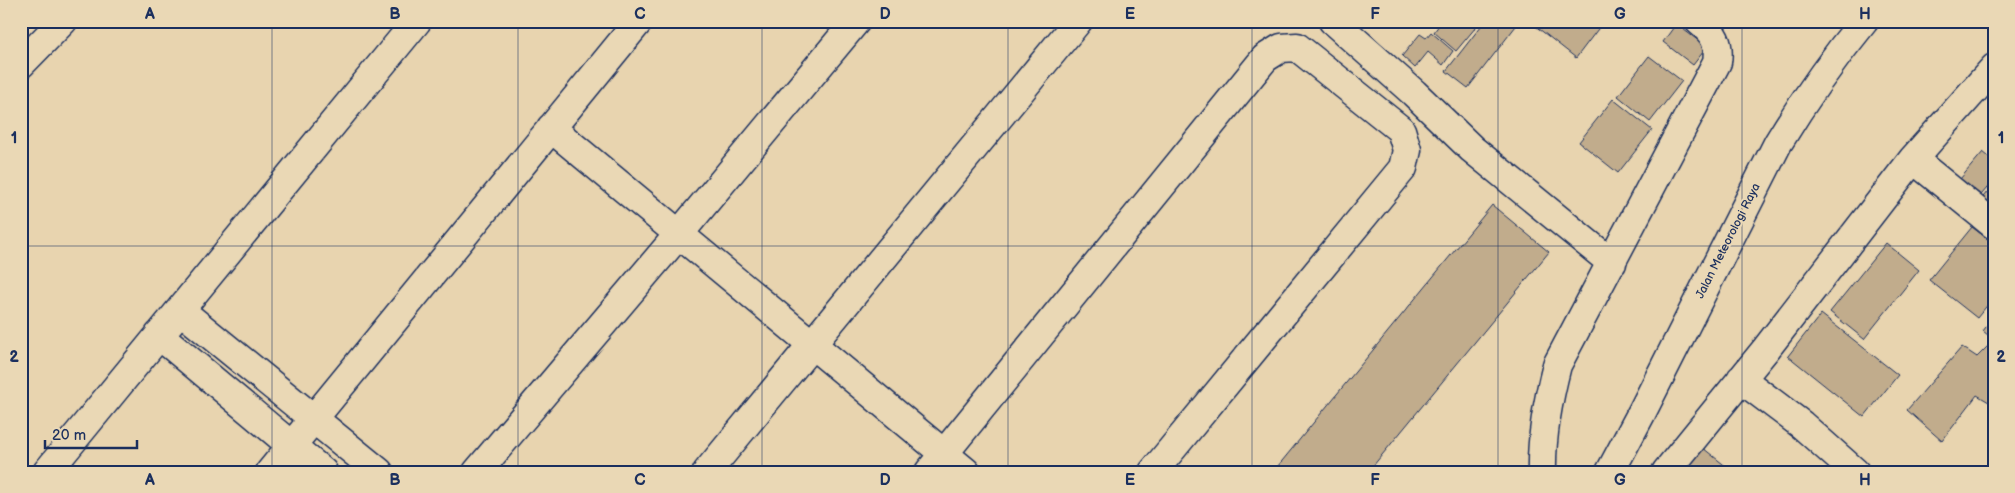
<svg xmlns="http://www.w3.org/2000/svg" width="2015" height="493" font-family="'Balsamiq Sans',sans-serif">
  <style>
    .building { fill: #c1ac8c; stroke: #1b2f5e }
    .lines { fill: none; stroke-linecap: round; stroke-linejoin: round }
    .minor-casing { stroke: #1b2f5e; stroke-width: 31 }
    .secondary-casing { stroke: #1b2f5e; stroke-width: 31 }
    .minor { stroke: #ead8b5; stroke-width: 28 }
    .secondary { stroke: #ead8b5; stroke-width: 28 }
    .grid { fill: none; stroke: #1b2f5e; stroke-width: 1; stroke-opacity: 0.55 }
    .labels { text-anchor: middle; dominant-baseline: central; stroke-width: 4; stroke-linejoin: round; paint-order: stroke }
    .street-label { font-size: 12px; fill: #1b2f5e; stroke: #ead8b5 }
    .neatline { fill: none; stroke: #1b2f5e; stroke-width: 2 }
    .grid-label { font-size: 16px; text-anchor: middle; font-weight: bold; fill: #1b2f5e }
  </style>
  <rect width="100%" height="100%" fill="#e8d4af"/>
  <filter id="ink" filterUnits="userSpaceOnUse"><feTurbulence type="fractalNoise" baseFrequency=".02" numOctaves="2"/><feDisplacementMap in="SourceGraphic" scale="10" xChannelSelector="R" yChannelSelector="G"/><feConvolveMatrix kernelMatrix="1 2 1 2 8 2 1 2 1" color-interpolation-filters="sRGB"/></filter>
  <g filter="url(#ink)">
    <path class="building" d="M1442,21H1481L1456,51L1434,32Z
      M1485,21L1519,22L1468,88L1446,71Z
      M1529,21H1604L1576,58Z
      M1676,24L1707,47L1693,65L1663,42Z
      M1431,32L1453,51L1443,65L1428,52L1415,68L1402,56L1420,34L1426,38Z
      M1649,56L1682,81L1650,122L1618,96Z
      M1613,99L1652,130L1618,173L1579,142Z
      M1983,152L1994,161V180L1981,195L1960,179Z
      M1994,183V212L1980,201Z
      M1492,205L1549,252L1368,472H1273Z
      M1972,227L1994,244V297L1977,318L1929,280Z
      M1886,243L1919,270L1864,339L1830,312Z
      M1821,314L1898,375L1864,417L1788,356Z
      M1994,316V340L1983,331Z
      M1989,345L1994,349V405L1977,395L1942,441L1907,410L1962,347L1977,357Z
      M1703,448L1733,472H1685Z"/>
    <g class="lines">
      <g class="minor-casing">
        <path id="minor" d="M1333,21L1414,93L1472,149L1612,263
          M21,64L63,21
          M551,128L966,472
          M1913,159L1994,225
          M180,310L379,472
          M159,335L323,472
          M1741,379L1802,425L1855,472
          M47,472L417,21
          M270,472L639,21
          M477,472L679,234L856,21
          M707,472L1078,21
          M929,472L1265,58L1281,48L1297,47L1401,130L1407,150L1403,168L1153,472
          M1542,472C1541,435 1548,400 1557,365L1717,62C1720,43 1714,33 1699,21
          M1666,472L1766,349L1913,159L1994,68"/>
      </g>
      <g class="secondary-casing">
        <path id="secondary" d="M1610,472L1642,412L1778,143C1804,100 1832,60 1864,21"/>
      </g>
      <use href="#minor" class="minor"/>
      <use href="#secondary" class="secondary"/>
    </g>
  </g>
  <path class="grid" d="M272,21V472M518,21V472M762,21V472M1008,21V472M1252,21V472M1498,21V472M1742,21V472M21,246H1994"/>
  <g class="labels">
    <g class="street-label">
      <text transform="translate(1728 241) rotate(-63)">Jalan Meteorologi Raya</text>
    </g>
  </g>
  <rect width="2015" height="493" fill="none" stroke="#ead8b5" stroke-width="55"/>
  <path d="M45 440v8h92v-8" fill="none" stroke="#1b2f5e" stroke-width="2.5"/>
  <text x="52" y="440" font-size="15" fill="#1b2f5e" stroke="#ead8b5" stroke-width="4" paint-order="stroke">20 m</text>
  <rect x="28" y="28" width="1960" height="438" class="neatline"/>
  <g class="grid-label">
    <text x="150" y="19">A</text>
    <text x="395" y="19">B</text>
    <text x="640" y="19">C</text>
    <text x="885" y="19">D</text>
    <text x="1130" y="19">E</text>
    <text x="1375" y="19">F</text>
    <text x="1620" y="19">G</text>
    <text x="1865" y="19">H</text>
    <text x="14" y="143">1</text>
    <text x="2001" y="143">1</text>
    <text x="14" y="362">2</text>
    <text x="2001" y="362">2</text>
    <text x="150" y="485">A</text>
    <text x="395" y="485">B</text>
    <text x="640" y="485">C</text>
    <text x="885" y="485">D</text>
    <text x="1130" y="485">E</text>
    <text x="1375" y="485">F</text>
    <text x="1620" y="485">G</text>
    <text x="1865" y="485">H</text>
  </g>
</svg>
